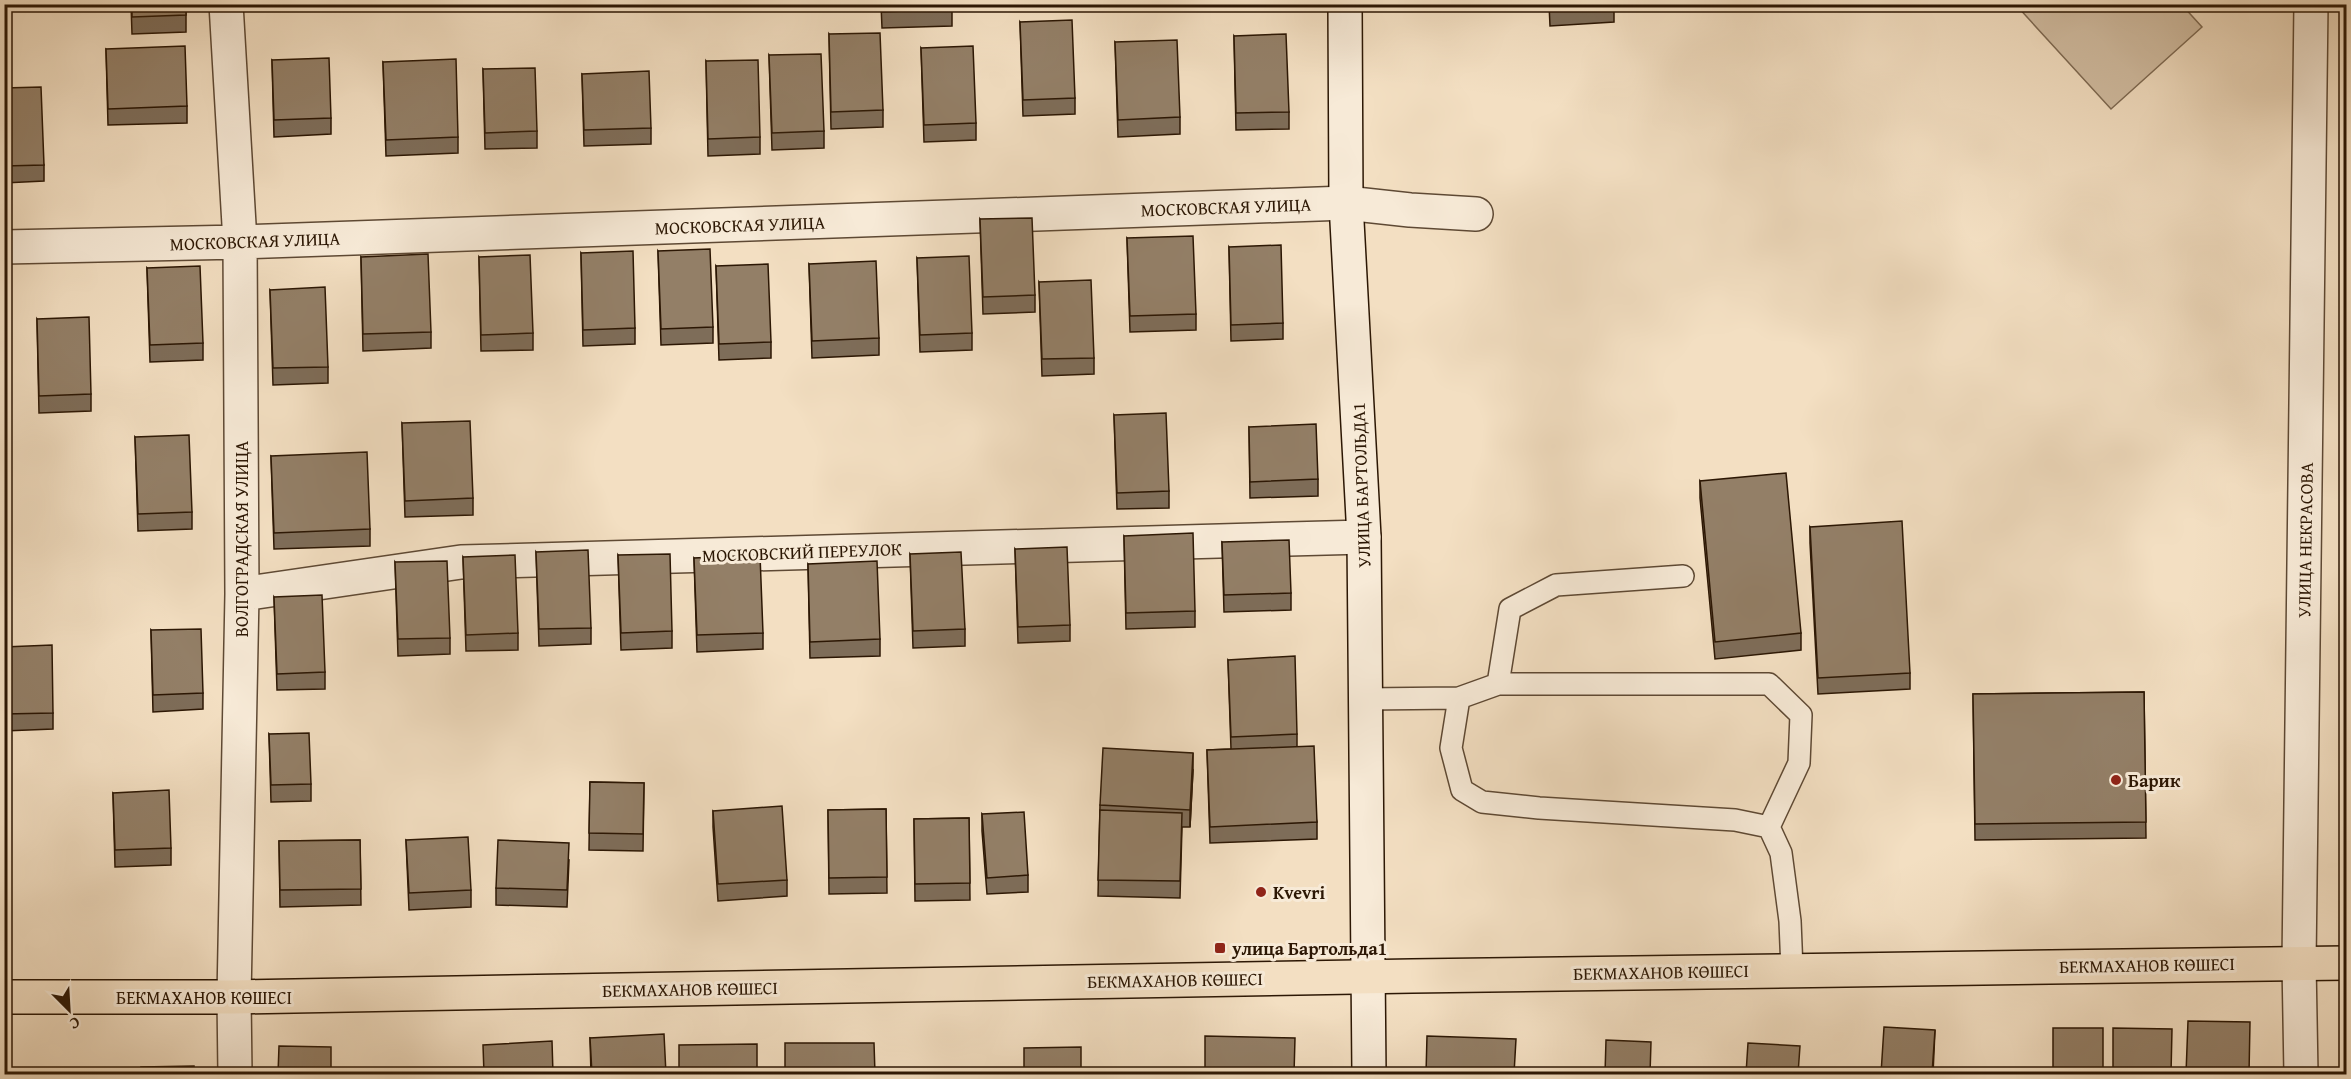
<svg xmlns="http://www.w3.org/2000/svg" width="2351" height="1079" font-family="'Gentium Book Plus',serif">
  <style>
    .pitch { fill: #d1bda2; stroke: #7e6a53; stroke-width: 1.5 }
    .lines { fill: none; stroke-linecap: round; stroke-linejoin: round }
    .lane-casing { stroke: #5e4934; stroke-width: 24 }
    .street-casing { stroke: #5e4934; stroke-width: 36 }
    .secondary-casing { stroke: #2c1704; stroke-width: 36 }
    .primary-casing { stroke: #2c1704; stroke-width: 36 }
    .lane { stroke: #f7ead7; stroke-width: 21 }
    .street { stroke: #f7ead7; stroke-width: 33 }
    .secondary { stroke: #f7ead7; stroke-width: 33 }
    .primary { stroke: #f3dfc2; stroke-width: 33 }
    .wall { fill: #7e6d59; stroke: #2c1704; stroke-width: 1.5 }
    .shaded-wall { fill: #675948; stroke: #2c1704; stroke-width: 1.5 }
    .building { fill: #937f67; stroke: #2c1704; stroke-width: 1.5 }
    .poi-dot { fill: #8f2418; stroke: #f7ead7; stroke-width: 2 }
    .labels { text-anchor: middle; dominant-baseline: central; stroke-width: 6; stroke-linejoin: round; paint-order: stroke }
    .street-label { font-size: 18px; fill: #2c1704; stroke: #f7ead7 }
    .poi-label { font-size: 18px; font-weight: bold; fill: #2c1704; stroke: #f7ead7; text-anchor: start }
  </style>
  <rect width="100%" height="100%" fill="#f3dfc2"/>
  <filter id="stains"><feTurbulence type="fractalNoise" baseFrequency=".00333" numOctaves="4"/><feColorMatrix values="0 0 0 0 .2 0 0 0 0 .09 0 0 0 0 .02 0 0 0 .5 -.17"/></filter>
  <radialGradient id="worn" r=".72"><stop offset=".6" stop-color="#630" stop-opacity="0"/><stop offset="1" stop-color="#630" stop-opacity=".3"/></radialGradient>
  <path class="pitch" d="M2016,5H2182L2202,27L2111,109Z"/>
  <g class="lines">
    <g class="lane-casing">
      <path id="lane" d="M1498,684H1769L1801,715L1799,763L1769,827L1735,820L1539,808L1482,802L1462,790L1451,748L1459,698Z
        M1498,684L1510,609L1556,585L1683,576
        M1365,699L1459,698
        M1769,827L1781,853L1790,921L1792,970"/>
    </g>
    <g class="street-casing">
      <path id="street" d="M226,4L240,242L242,594L234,997L235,1074
        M4,247L240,242L1346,203L1410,210L1476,214
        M242,594L461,562L1364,537
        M2301,1074L2299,963L2311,4"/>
    </g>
    <g class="secondary-casing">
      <path id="secondary" d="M1345,4L1346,203L1364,537L1369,1074"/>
    </g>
    <g class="primary-casing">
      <path id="primary" d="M4,997H234L1412,976L2346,963"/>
    </g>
    <use href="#lane" class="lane"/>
    <use href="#street" class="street"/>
    <use href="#secondary" class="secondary"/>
    <use href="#primary" class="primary"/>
  </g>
  <path class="wall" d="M131,4H186V32L132,34Z
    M266,4H327L266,7Z
    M789,4H845L789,6Z
    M881,4H952V26L882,28Z
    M1231,4H1299V6L1232,9Z
    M1549,4H1614V22L1550,26Z
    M1020,22L1075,98V114L1023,116Z
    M829,34L883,110V127L831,129Z
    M1234,36L1289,112V129L1236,130Z
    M1115,42L1180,117V134L1118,137Z
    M921,48L976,123V140L924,142Z
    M106,49L187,106V123L108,125Z
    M769,55L824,131V148L772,150Z
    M272,60L331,118V134L274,137Z
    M706,61L760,137V154L708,156Z
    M383,62L458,137V153L386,156Z
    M483,69L537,131V148L485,149Z
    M582,74L651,128V144L584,146Z
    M4,88L44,165V181L4,183Z
    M980,219L1035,295V312L983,314Z
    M1127,238L1196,314V330L1130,332Z
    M1229,247L1283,323V339L1231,341Z
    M658,251L713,327V343L661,345Z
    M581,253L635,328V344L583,346Z
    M361,257L431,332V348L363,351Z
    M479,257L533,333V350L481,351Z
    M917,258L972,333V350L920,352Z
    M809,264L879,338V355L812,358Z
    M716,266L771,342V358L719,360Z
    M147,268L203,343V360L150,362Z
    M1039,282L1094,358V374L1042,376Z
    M270,290L328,367V383L273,385Z
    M37,319L91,394V411L39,413Z
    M1114,415L1169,491V508L1117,509Z
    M402,423L473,498V515L405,517Z
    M1249,427L1318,479V496L1250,498Z
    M135,437L192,512V529L138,531Z
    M271,456L370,529V546L274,549Z
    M1700,481L1801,633V650L1715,659L1700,498Z
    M1810,527L1910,673V689L1818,694L1810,543Z
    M1124,536L1195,611V627L1126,629Z
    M1222,542L1291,593V610L1224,612Z
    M1015,549L1070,625V641L1018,643Z
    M536,552L591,628V644L539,646Z
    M910,554L965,629V646L913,648Z
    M618,555L672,631V648L621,650Z
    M463,557L518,633V650L466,651Z
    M694,558L763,633V649L697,652Z
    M395,562L450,638V654L398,656Z
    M808,564L880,639V656L810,658Z
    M274,597L325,672V689L277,690Z
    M151,630L203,693V709L153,712Z
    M4,647L53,713V729L4,731Z
    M1228,660L1297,734V746L1317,822V839L1210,843L1207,750L1231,749Z
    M2144,692L2146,838L1975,840L1973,694Z
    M269,734L311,784V801L271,802Z
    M1193,770L1190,827H1182L1180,898L1098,896L1100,805Z
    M590,782L644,783L643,851L589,850Z
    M113,793L171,848V865L115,867Z
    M886,809L887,893L829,894L828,810Z
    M713,811L787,880V896L718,901L713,827Z
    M982,814L1028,875V892L987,894L982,831Z
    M969,818L970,900L915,901L914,819Z
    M360,840L361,905L280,907L279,841Z
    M406,840L471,890V907L409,910Z
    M569,860L567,907L496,905V888Z
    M590,1038L666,1074H591Z"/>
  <path class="shaded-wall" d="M1193,753V770L1190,827V810Z
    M1935,1030L1933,1074H1932Z"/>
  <path class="building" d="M132,4H186V15L132,17Z
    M882,4H952V9L882,12Z
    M1549,4H1614V5L1550,9Z
    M1072,20L1075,98L1023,100L1020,22Z
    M880,33L883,110L831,112L829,34Z
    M1286,34L1289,112L1236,113L1234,36Z
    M1177,40L1180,117L1118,120L1115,42Z
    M185,46L187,106L108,109L106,49Z
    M973,46L976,123L924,125L921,48Z
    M821,54L824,131L772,133L769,55Z
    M329,58L331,118L274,120L272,60Z
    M456,59L458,137L386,140L383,62Z
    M758,60L760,137L708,139L706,61Z
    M535,68L537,131L485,133L483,69Z
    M649,71L651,128L584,130L582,74Z
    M41,87L44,165L4,166V88Z
    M1032,218L1035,295L983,297L980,219Z
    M1193,236L1196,314L1130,316L1127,238Z
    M1281,245L1283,323L1231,325L1229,247Z
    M710,249L713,327L661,329L658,251Z
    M633,251L635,328L583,330L581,253Z
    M428,254L431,332L363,334L361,257Z
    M530,255L533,333L481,335L479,257Z
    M969,256L972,333L920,335L917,258Z
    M876,261L879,338L812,341L809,264Z
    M768,264L771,342L719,344L716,266Z
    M200,266L203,343L150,345L147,268Z
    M1091,280L1094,358L1042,359L1039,282Z
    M325,287L328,367L273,368L270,290Z
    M89,317L91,394L39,396L37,319Z
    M1166,413L1169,491L1117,493L1114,415Z
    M470,421L473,498L405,501L402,423Z
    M1316,424L1318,479L1250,482L1249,427Z
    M189,435L192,512L138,514L135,437Z
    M367,452L370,529L274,533L271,456Z
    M1786,473L1801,633L1715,642L1700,481Z
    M1902,521L1910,673L1818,678L1810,527Z
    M1193,533L1195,611L1126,613L1124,536Z
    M1289,540L1291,593L1224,595L1222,542Z
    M1067,547L1070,625L1018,627L1015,549Z
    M588,550L591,628L539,629L536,552Z
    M961,552L965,629L913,631L910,554Z
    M670,554L672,631L621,633L618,555Z
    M515,555L518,633L466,635L463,557Z
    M760,555L763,633L697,635L694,558Z
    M447,561L450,638L398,639L395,562Z
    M877,561L880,639L810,642L808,564Z
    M322,595L325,672L277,674L274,597Z
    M201,629L203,693L153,695L151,630Z
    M52,645L53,713L4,714V647Z
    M1295,656L1297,734L1231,737L1228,660Z
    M2144,692L2146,822L1975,824L1973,694Z
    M309,733L311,784L271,785L269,734Z
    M1314,746L1317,822L1210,827L1207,750Z
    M1103,748L1193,753L1190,810L1100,805Z
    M590,782L644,783L643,834L589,833Z
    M169,790L171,848L115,850L113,793Z
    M782,806L787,880L718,884L713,811Z
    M886,809L887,877L829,878L828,810Z
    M1100,810L1182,813L1180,881L1098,880Z
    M1024,812L1028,875L987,878L982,814Z
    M969,818L970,883L915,884L914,819Z
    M468,837L471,890L409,893L406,840Z
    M360,840L361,889L280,890L279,841Z
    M498,840L569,843L567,890L496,888Z
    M2188,1021L2250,1022L2249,1074H2186Z
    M1884,1027L1935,1030L1932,1074H1881Z
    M2053,1028H2103V1074H2053Z
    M2113,1028L2172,1029L2171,1074H2113Z
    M664,1034L666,1074H592L590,1038Z
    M1205,1036L1295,1038L1294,1074H1205Z
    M1427,1036L1516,1039L1514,1074H1426Z
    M1606,1040L1651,1042L1650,1074H1605Z
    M552,1041L553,1074H484L483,1045Z
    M785,1043H874L875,1074H785Z
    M1748,1043L1800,1046L1798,1074H1746Z
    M757,1044V1074H679V1045Z
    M279,1046L331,1047V1074H278Z
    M1081,1047V1074H1024V1048Z
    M194,1066V1074H142L141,1067Z"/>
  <g class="poi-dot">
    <circle cx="2116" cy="780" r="6"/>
    <circle cx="1261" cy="892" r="6"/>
    <rect x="1214" y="942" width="12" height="12" rx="3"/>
  </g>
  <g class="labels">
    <g class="street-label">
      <text transform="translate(1226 207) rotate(-2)">МОСКОВСКАЯ УЛИЦА</text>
      <text transform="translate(740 225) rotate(-2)">МОСКОВСКАЯ УЛИЦА</text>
      <text transform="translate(255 241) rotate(-2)">МОСКОВСКАЯ УЛИЦА</text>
      <text transform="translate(1361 485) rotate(-92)">УЛИЦА БАРТОЛЬДА1</text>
      <text transform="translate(241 539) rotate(-90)">ВОЛГОГРАДСКАЯ УЛИЦА</text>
      <text transform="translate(2305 540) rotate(-89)">УЛИЦА НЕКРАСОВА</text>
      <text transform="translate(802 552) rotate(-2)">МОСКОВСКИЙ ПЕРЕУЛОК</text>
      <text transform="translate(2147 965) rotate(-1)">БЕКМАХАНОВ КӨШЕСІ</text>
      <text transform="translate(1661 972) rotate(-1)">БЕКМАХАНОВ КӨШЕСІ</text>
      <text transform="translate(1175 980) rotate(-1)">БЕКМАХАНОВ КӨШЕСІ</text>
      <text transform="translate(690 989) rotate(-1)">БЕКМАХАНОВ КӨШЕСІ</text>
      <text x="204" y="997">БЕКМАХАНОВ КӨШЕСІ</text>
    </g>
    <g class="poi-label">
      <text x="2128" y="780">Барик</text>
      <text x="1273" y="892">Kvevri</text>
      <text x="1232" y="948">улица Бартольда1</text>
    </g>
  </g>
  <rect width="2351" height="1079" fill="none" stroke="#f3dfc2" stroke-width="24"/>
  <rect x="6" y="6" width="2339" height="1067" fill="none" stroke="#2c1704" stroke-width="3"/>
  <rect x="12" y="12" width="2327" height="1055" fill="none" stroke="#2c1704" stroke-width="1.5"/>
  <g transform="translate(69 1010) rotate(156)" stroke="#f7ead7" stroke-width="4.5" paint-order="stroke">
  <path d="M0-4.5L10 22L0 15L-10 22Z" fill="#2c1704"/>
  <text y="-9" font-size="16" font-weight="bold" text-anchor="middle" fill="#2c1704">С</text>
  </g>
  <rect width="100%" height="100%" filter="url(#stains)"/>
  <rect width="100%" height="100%" fill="url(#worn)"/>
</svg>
